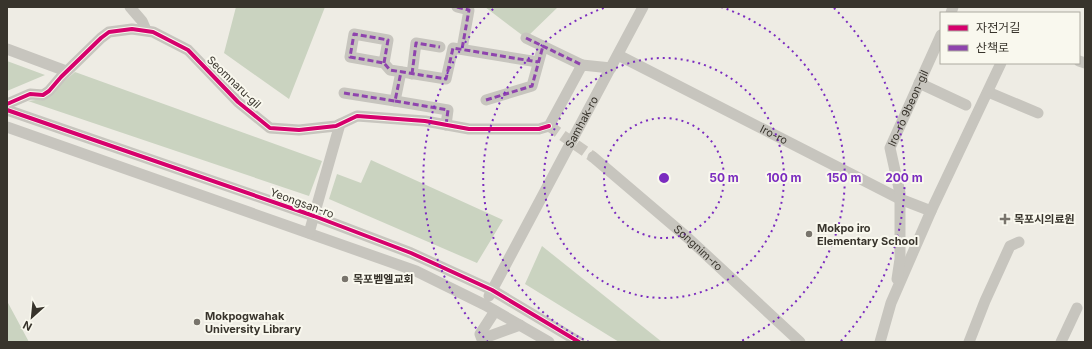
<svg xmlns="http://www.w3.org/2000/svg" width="1092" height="349" font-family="Inter,'Noto Sans KR',sans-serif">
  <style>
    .green { fill: #cad3c0 }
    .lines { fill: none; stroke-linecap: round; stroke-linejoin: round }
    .minor-tunnel { stroke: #cac7bf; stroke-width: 11; stroke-dasharray: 11 5.5; stroke-linecap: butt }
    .minor { stroke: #c7c5be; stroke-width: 11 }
    .quiet { stroke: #8e44ad; stroke-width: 3; stroke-dasharray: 6 3; stroke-linecap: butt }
    .cycleway-casing { stroke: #f9f8ee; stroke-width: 6 }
    .cycleway { stroke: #d6006c; stroke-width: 4 }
    .ring { fill: none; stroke: #7b2cbf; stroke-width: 2; stroke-dasharray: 2 4 }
    .poi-dot { fill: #78746c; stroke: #f9f8ee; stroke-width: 1.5 }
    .labels { text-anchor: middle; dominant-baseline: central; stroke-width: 4; stroke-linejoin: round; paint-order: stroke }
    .street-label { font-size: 11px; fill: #38342c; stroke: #f9f8ee }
    .poi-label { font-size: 11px; font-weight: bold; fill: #38342c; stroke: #f9f8ee; text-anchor: start }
    .centre { fill: #7b2cbf; stroke: #f9f8ee; stroke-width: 2 }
    .ring-label { font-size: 12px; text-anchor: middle; font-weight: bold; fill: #7b2cbf; stroke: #f9f8ee; stroke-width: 4; stroke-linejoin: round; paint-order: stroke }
  </style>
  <rect width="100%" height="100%" fill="#eeece4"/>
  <path class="green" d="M236,7H325L289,99L224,53Z
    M485,7H558L526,38Z
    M7,61L45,75L7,91Z
    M75,72L322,161L309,196L28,101L43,99Z
    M371,160L503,220L477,263L329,199L337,174L361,183Z
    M542,246L662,342H619L525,284Z
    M7,301L29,342H7Z"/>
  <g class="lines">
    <path class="minor-tunnel" d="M549,126L593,157"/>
    <g class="minor">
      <path d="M130,7L142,21L146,30"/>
      <path d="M457,7L469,10L462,49"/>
      <path d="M951,13L953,7"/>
      <path d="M526,38L582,65"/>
      <path d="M7,49L66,71"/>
      <path id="s1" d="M618,55L900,199L931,211L891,303L880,342"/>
      <path d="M1079,61L1085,63"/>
      <path d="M384,63L388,40L354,34L350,57L384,63L390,70L446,79L453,48L538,62"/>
      <path d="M412,74L416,43L440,47"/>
      <path d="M919,83L966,105"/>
      <path d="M988,92L1038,113"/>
      <path d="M344,93L395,101L401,72"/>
      <path d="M486,100L532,86L543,46"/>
      <path d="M395,101L448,110L446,125"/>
      <path d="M7,104L30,94L43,95L49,91L61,77L101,38L109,32L132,29L153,32L188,50L238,102L270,128L299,130L336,126L357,116L425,121L469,129H539L549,126L582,65L611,68"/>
      <path d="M7,110L314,216L411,253L492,290L579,342"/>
      <path d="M7,127L416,271L485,305L549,342"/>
      <path id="s2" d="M593,157L688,238L800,342"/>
      <path d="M931,211L1001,63"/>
      <path d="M309,233L340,124"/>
      <path id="s3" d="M897,279L900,259V193L890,148L941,35"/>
      <path id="s4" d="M489,296L643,7"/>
      <path d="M483,342L480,334L495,311"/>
      <path d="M485,342L487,337L520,325"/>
      <path d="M969,342L985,301L1010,246L1019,242"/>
      <path d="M1061,342L1077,308"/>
    </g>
    <path class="quiet" d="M457,7L469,10L462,49
      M526,38L582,65
      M384,63L388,40L354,34L350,57L384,63L390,70L446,79L453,48L538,62
      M412,74L416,43L440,47
      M344,93L395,101L401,72
      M486,100L532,86L543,46
      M395,101L448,110L446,125"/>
    <g class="cycleway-casing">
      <path id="cycleway" d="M7,104L30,94L43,95L49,91L61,77L101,38L109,32L132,29L153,32L188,50L238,102L270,128L299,130L336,126L357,116L425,121L469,129H539L549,126
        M7,110L314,216L411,253L492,290L579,342"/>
    </g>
    <use href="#cycleway" class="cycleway"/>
  </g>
  <g class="ring">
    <circle cx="664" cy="178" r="60"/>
    <circle cx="664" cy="178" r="120"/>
    <path d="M589 342A180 180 0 0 1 607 7M721 7A180 180 0 0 1 739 342"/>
    <path d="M488 342A240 240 0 0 1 494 8M834 8A240 240 0 0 1 840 342"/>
  </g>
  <g class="poi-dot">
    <path d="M1003 213h4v4h4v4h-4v4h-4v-4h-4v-4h4z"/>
    <circle cx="809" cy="234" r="4"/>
    <circle cx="345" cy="279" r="4"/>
    <circle cx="197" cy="322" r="4"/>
  </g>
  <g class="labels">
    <g class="street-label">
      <text transform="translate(234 82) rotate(44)">Seomnaru-gil</text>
      <text stroke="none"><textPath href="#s3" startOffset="176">Iro-ro 9beon-gil</textPath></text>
      <text stroke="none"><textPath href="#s4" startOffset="197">Samhak-ro</textPath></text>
      <text stroke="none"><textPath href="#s1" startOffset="175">Iro-ro</textPath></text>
      <text transform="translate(302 203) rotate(20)">Yeongsan-ro</text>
      <text stroke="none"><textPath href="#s2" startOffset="139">Songnim-ro</textPath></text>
    </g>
    <g class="poi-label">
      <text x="1014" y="219">목포시의료원</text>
      <text x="817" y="228">Mokpo iro<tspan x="817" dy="13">Elementary School</tspan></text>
      <text x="353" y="279">목포벧엘교회</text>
      <text x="205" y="316">Mokpogwahak<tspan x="205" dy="13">University Library</tspan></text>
    </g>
  </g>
  <circle cx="664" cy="178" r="6" class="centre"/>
  <g class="ring-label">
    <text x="724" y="182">50 m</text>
    <text x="784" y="182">100 m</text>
    <text x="844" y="182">150 m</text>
    <text x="904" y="182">200 m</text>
  </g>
  <rect width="1092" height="349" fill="none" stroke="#38342c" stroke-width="16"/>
  <rect x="940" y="12" width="140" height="52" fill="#f9f8ee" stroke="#acaaa0"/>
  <rect x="948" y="25" width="20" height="6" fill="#d6006c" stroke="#acaaa0"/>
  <text x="976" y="32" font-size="12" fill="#38342c">자전거길</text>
  <rect x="948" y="45" width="20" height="6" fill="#8e44ad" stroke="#acaaa0"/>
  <text x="976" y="52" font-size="12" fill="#38342c">산책로</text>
  <g transform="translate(32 317) rotate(207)" stroke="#f9f8ee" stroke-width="3" paint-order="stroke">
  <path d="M0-3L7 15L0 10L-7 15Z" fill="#38342c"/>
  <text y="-6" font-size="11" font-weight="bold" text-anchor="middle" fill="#38342c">N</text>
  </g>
</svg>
